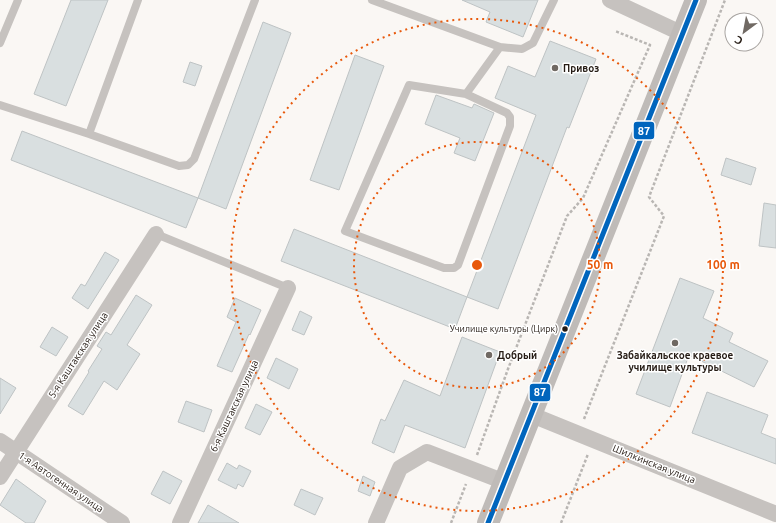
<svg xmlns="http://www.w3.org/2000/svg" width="776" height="523" font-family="Ubuntu,sans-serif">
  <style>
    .building { fill: #d9dfe0; stroke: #bec3c4 }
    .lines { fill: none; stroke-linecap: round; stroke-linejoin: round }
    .path { stroke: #b9b6b3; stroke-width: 2.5; stroke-dasharray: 3 2; stroke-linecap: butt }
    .service { stroke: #c6c2bf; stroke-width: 8 }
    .minor { stroke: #c6c2bf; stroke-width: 16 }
    .primary { stroke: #bfbbb8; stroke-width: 22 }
    .bus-1-casing { stroke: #fff; stroke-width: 8 }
    .bus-1 { stroke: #0065bd; stroke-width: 5 }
    .ring { fill: none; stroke: #e8590c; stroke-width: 2; stroke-dasharray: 2 4 }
    .poi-dot { fill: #706963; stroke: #fff; stroke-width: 1.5 }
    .bus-dot { fill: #261c15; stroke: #fff; stroke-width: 1.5 }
    .labels { text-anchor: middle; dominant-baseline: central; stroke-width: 3; stroke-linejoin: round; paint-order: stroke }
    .bus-label { font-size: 9px; fill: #261c15; stroke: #fff; text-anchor: end }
    .poi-label { font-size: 10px; font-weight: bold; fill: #261c15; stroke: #fff; text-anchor: start }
    .street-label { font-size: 10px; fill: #261c15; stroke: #fff }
    .centre { fill: #e8590c; stroke: #fff; stroke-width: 2 }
    .ring-label { font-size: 12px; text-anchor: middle; font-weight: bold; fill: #e8590c; stroke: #fff; stroke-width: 3; stroke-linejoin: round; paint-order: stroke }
    .line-badge { stroke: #fff; stroke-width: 1.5 }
    .badge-label { font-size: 11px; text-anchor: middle; font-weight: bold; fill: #fff }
  </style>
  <rect width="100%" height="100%" fill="#faf7f4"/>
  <path class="building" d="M71,0H108L66,106L34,94Z
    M462,0H538L523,37L486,22L490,12Z
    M263,22L291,33L226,209L198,198Z
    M550,41L596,59L569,128L567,127L498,309L467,297L536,115L495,98L508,66L535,77Z
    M355,55L384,66L339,190L310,180Z
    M190,62L202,66L195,86L183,82Z
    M436,95L472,108L474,104L494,113L475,161L454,153L460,138L425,124Z
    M22,131L198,198L186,228L11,160Z
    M726,158L756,168L751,185L721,175Z
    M764,203L776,205V248L759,246Z
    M294,229L467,297L455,329L281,261Z
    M105,252L119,260L88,309L72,298L81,284L85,286Z
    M680,278L714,291L703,318L733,333L729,342L768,361L754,387L689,355L670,407L636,394Z
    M136,295L152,305L127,345L140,354L117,390L104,381L83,415L68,406L89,372L88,371L102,349L97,346L106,332L111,335Z
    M235,298L261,310L250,335L249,334L232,372L217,366L236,322L227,317Z
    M300,311L312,317L304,335L292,330Z
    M52,327L68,337L56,356L40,347Z
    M462,337L500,352L465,448L405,425L394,453L372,443L381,419L385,421L404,380L440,396Z
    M276,358L298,369L289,389L267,378Z
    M0,378L16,388L0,414Z
    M707,392L768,415L761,433L776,439V464L692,433Z
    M186,401L212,410L204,432L178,422Z
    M256,404L272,412L260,435L245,428Z
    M227,463L237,469L239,465L251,471L243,487L238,484L236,489L218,480Z
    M163,471L182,481L170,504L151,494Z
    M363,476L375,482L370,496L358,491Z
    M16,479L46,501L34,523H26L0,505Z
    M301,489L323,498L315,515L294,505Z
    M208,505L239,523H198Z"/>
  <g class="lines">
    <path class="path" d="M584,419L664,216L649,197L725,0
      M477,455L508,369L567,216L583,198L650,45L615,31
      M451,523L466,484
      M561,523L588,454"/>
    <path class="service" d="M372,0L500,47L522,49L533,43L554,0
      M0,43L18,0
      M466,94L409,85L345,231L444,268H454L458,265L510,126V117L507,113L466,94L500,47
      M0,105L89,134L179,166L188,165L194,159L255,0
      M89,134L138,0
      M156,234L288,288"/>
    <path class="minor" d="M610,0L683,34
      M532,415L776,514
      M0,441L122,523
      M0,477L156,234
      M180,523L288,288
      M376,523L400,468L427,452L505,482"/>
    <path class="primary" d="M488,523L696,0"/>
    <g class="bus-1-casing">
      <path id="bus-1" d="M488,523L696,0"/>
    </g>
    <use href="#bus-1" class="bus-1"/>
  </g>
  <g class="ring">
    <circle cx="477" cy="265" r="123"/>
    <circle cx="477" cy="265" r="246"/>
  </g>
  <g class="poi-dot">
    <circle cx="555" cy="68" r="4"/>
    <circle cx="675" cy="343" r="4"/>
    <circle cx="489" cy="355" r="4"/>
  </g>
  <circle class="bus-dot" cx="565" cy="329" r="3.5"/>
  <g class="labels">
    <g class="bus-label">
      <text x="558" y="329">Училище культуры (Цирк)</text>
    </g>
    <g class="poi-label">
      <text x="563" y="68">Привоз</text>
      <text x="497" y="355">Добрый</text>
      <text x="675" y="355" text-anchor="middle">Забайкальское краевое<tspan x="675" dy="12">училище культуры</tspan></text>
    </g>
    <g class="street-label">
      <text transform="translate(78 355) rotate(-57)">5-я Каштакская улица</text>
      <text transform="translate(234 406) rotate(-65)">6-я Каштакская улица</text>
      <text transform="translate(654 464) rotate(22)">Шилкинская улица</text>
      <text transform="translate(61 482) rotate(34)">1-я Автогенная улица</text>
    </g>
  </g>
  <circle cx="477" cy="265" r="6" class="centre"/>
  <g class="ring-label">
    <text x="600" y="269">50 m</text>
    <text x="723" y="269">100 m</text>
  </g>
  <g class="line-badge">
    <rect x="633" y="121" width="22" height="19" rx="4" fill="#0065bd"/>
    <rect x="529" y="383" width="22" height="19" rx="4" fill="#0065bd"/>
  </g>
  <g class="badge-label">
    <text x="644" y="135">87</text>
    <text x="540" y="396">87</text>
  </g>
  <g transform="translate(744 32) rotate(212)"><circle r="19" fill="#ffffff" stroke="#a8a4a1"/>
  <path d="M0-3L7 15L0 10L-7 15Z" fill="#706963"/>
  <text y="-6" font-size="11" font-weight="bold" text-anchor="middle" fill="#261c15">С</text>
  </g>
</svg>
